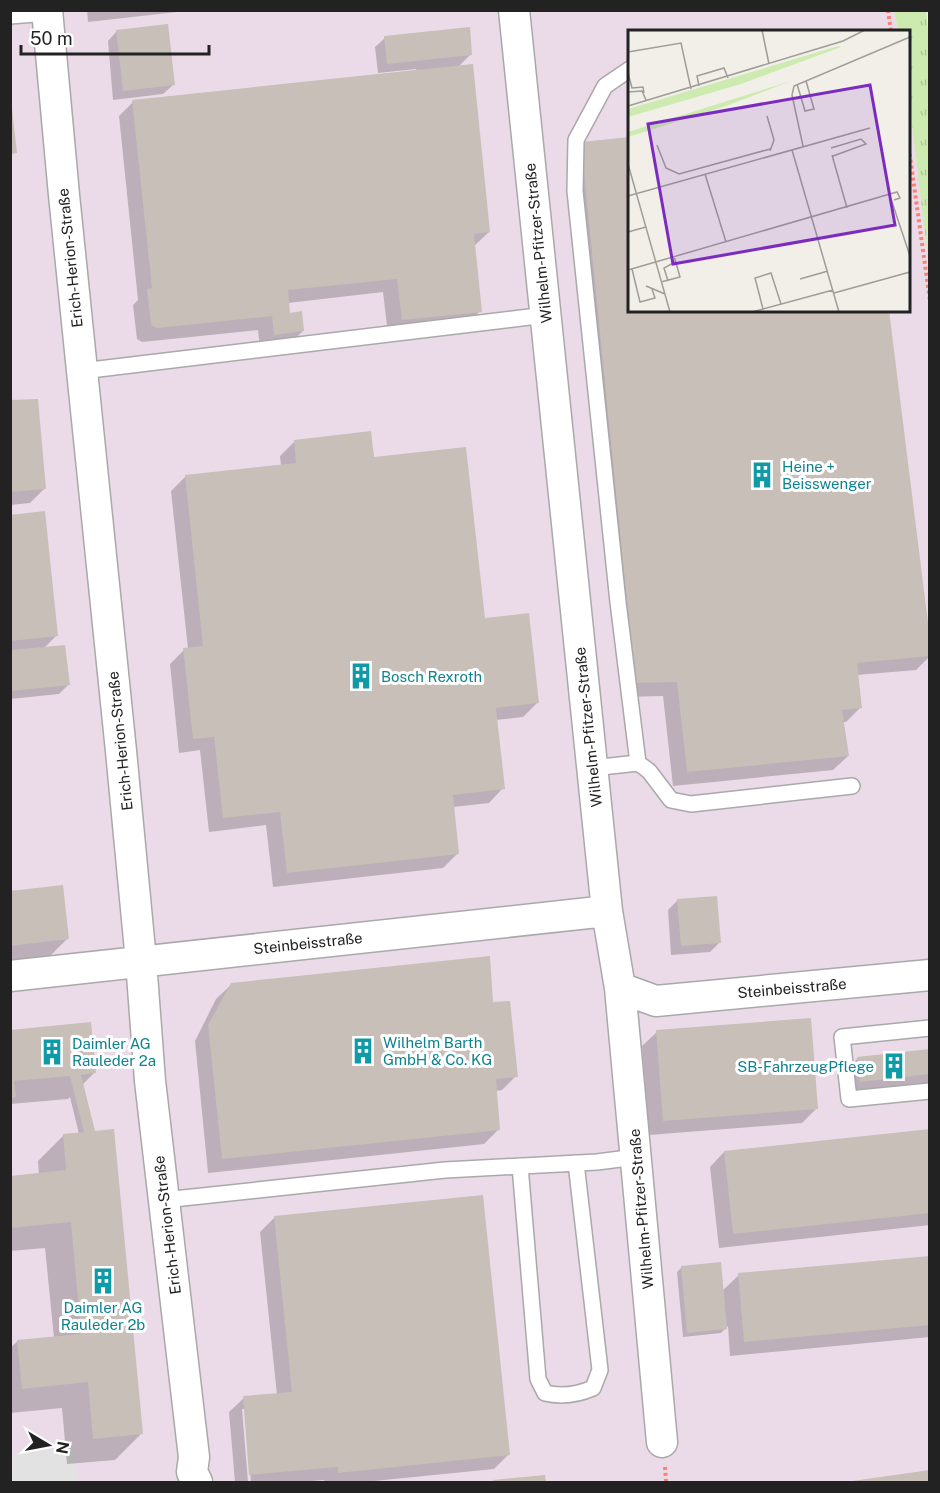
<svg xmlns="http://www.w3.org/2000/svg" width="940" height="1493" font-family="'Public Sans',sans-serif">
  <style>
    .industrial { fill: #ebdbe8 }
    .grass { fill: url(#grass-tufts) }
    .parking { fill: #e2e2e2 }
    .shadow { fill: #0003; fill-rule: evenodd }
    .building { fill: #c7bfb8 }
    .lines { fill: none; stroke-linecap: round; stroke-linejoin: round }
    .service-casing { stroke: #a9a9a9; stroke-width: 18 }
    .minor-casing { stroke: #a9a9a9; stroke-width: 33 }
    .path { stroke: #fa8072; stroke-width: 4; stroke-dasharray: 3 3; stroke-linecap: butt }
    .service { stroke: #fff; stroke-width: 15 }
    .minor { stroke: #fff; stroke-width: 30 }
    .labels { text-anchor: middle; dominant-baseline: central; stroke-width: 6; stroke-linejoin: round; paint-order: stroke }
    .street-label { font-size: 15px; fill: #222; stroke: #fff }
    .culture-label { font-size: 15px; fill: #0d838f; stroke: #fff; text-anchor: start }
    .inset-road { fill: none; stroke: #9f9d99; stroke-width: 1.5 }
    .view { fill: #7b2cbf; fill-opacity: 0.15; stroke: #7b2cbf; stroke-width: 3 }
    .inset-edge { fill: none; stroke: #222; stroke-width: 3 }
  </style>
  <defs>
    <pattern id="grass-tufts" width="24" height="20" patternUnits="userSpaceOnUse" patternTransform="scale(1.5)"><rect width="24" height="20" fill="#cdebb0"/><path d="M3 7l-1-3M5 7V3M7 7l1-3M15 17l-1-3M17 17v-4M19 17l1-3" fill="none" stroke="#b0c997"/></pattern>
  </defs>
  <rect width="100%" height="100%" fill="#f2efe9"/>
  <path class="industrial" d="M10,11H894L898,31L630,32V310H908L909,101L930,267L929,1482H11Z"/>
  <path class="grass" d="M894,11H926L930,47L929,267L909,101L908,32L898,31Z"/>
  <path class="parking" d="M75,1448L78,1482H11V1473L13,1472L12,1454Z"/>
  <path class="shadow" d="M87,10H195L88,22Z
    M117,31L173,85L163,94L113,100L108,41Z
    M385,38L471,54L458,67L489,232L473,247L480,311L466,325L388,334L383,292L288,303L289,314L303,331L288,345L260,348L258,330L142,342L137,339L133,305L138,300L119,116L133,102L417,72L416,69L378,73L375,47Z
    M581,143L630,310L930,656L916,670L857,675L861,707L846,722H843L848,756L833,770L673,786L663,696L621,697L567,158Z
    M10,402L45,488L30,503L10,505Z
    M295,441L373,459L483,620L537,703L523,717L496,720L503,788L489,803L453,807L458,853L443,868L273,887L266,825L209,832L200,750L179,753L170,664L184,650L188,649L171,491L186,476L281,466L280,456Z
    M10,516L57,635L44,648L69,684L59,694L10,699Z
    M10,892L67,939L41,965L10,968Z
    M678,900L719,943L710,952L671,955L668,910Z
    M231,985L492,1003L516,1076L502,1090L496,1091L499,1129L484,1144L208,1173L195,1041L216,999Z
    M10,1032L94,1073L82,1085L141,1434L115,1460L67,1464L62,1408L10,1413V1348L18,1341L54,1338L45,1248L10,1251V1177L39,1175L38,1161L64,1135L79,1134L70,1097L68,1099L10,1104Z
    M657,1032L816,1109L802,1123L649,1135L642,1046Z
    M930,1050V1090L841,1100L839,1077L858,1058Z
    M930,1130V1225L719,1248L710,1167L724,1152Z
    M275,1217L509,1454L494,1469L364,1482H324V1480L299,1482H235L229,1412L244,1398L277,1395L260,1232ZM242,1409H245L251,1482H248Z
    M930,1257V1337L730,1356L728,1326L721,1333L683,1337L677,1272L682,1267L722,1291L739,1275Z
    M930,1471V1482H853Z
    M544,1477V1482H493H494Z"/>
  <path class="building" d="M168,24L175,85L123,91L116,30Z
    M470,27L472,55L387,64L384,36Z
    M473,64L490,232L474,234L482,312L402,320L397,279L288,290L290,313L302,311L304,331L274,335L272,316L157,328L151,325L147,289L152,288L132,100Z
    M10,109H12L17,153L10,154Z
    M630,137V310H889L930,639V656L857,663L862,708L842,710L849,756L687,772L677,682L635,683L581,142Z
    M38,399L46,489L10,492V400Z
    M371,431L374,457L466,447L485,618L529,613L539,703L496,708L505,789L453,795L459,854L287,873L280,812L223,818L214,737L193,739L183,648L203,646L185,475L296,463L294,440Z
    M45,511L58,636L10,641V515Z
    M65,645L70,685L10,691V650Z
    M63,885L69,939L10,946V891Z
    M717,896L721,943L681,946L677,899Z
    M490,956L493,1002L510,1001L518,1077L496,1079L500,1130L222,1159L208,1025L231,983Z
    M811,1018L818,1109L663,1121L656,1030Z
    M91,1022L96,1073L81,1075L95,1131L114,1129L143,1434L93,1439L88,1382L22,1389L17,1340L81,1334L71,1222L10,1228V1176L66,1170L63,1134L84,1132L70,1076L14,1081L16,1097L10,1098V1030Z
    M930,1049V1074L860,1082L857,1057Z
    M930,1129V1213L733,1234L724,1151Z
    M483,1195L510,1455L338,1473V1467L249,1475L243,1396L292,1392L274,1216Z
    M930,1256V1325L744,1342L738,1273Z
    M721,1262L727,1329L687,1333L681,1266Z
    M930,1470V1482H852V1481Z
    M545,1475L546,1482H494L493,1480Z"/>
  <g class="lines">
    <g class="service-casing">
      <path id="service" d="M10,16L48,13
        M630,69L605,86L576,140L575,191L618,602L638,763
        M82,371L546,315
        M592,768L638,763L649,771L671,800L691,804L852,786
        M930,1028L842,1037L849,1099L930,1091
        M520,1166L538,1379L545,1393C562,1397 577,1395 593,1388L600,1370L576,1163
        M164,1200L445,1170L597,1162L636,1157"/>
    </g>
    <g class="minor-casing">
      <path id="minor" d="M47,10L64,195L121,751L141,961L150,1081L194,1457L192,1472L197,1482
        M514,10L607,911L620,988L662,1442
        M10,976L607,911
        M620,988L656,1001L930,975"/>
    </g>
    <path class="path" d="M888,10L891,32
      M908,142L930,301
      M665,1467L666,1482"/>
    <use href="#service" class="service"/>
    <use href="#minor" class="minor"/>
  </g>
  <defs>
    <g id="building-bare" transform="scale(2.07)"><path d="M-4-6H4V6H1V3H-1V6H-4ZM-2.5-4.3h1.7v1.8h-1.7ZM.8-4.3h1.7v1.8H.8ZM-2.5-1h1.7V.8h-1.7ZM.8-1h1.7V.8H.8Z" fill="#0f9aa8" stroke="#fff" stroke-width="2.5" paint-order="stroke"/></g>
  </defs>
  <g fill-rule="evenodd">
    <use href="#building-bare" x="762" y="475"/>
    <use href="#building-bare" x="361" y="676"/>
    <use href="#building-bare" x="363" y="1051"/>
    <use href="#building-bare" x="52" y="1052"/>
    <use href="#building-bare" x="894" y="1066"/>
    <use href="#building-bare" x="103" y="1281"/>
  </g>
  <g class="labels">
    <g class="street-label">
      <text transform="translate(538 243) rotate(-96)">Wilhelm-Pfitzer-Straße</text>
      <text transform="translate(70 258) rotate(-96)">Erich-Herion-Straße</text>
      <text transform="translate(588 727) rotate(-96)">Wilhelm-Pfitzer-Straße</text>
      <text transform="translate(120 741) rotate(-96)">Erich-Herion-Straße</text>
      <text transform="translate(308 943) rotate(-6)">Steinbeisstraße</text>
      <text transform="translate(792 988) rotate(-5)">Steinbeisstraße</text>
      <text transform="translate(641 1209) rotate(-95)">Wilhelm-Pfitzer-Straße</text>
      <text transform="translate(167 1225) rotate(-97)">Erich-Herion-Straße</text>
    </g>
    <g class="culture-label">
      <text x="782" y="466">Heine +<tspan x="782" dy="17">Beisswenger</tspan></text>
      <text x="381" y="676">Bosch Rexroth</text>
      <text x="383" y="1042">Wilhelm Barth<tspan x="383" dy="17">GmbH &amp; Co. KG</tspan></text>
      <text x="72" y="1043">Daimler AG<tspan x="72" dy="17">Rauleder 2a</tspan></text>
      <text x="874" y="1066" text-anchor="end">SB-FahrzeugPflege</text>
      <text x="103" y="1307" text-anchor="middle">Daimler AG<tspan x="103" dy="17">Rauleder 2b</tspan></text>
    </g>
  </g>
  <g transform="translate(628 30)">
    <rect width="282" height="282" fill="#f2efe9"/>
    <path d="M210,16L213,17L113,54L0,87V79ZM163,51L98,76L0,107V102Z" fill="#cdebb0"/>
    <path class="inset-road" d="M134,0L141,34M0,22L53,13L63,59M0,43L4,58L15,57L16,63M169,54L177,81L186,79L178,51M71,56L69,46L96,38L100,48M0,62L14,61L18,70M0,76L215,11L237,0M139,86L146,110L142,121M29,115L38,138L51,144L142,119M175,116L164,65L166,56L282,7M203,118L233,109L238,114L205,126M164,120L211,282M204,125L219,178M0,134L42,282M77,144L98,212M0,166L242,98M263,169L282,226M0,202L18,197M4,239L12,272L27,268L24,259M0,240L269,162L272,168L266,170M172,249L200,241M40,251L36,238L47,232M33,252L52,247L46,226M18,256L37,264M206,263L282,242M135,279L127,248L143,243L153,274M124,282L205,260"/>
    <path class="view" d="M242,55L267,195L45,234L20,94Z"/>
    <rect width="282" height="282" class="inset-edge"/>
  </g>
  <rect width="940" height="1493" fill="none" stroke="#222222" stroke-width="24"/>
  <g transform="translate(48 1445) rotate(100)" stroke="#ffffff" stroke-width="4.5" paint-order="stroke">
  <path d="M0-4.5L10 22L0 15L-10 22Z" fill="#222222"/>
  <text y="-9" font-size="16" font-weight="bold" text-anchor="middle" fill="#222222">N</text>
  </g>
  <path d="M21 45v9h188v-9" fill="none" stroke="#222222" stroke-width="3"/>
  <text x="30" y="45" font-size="18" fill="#222222" stroke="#ffffff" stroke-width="4.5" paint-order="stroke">50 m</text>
</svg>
